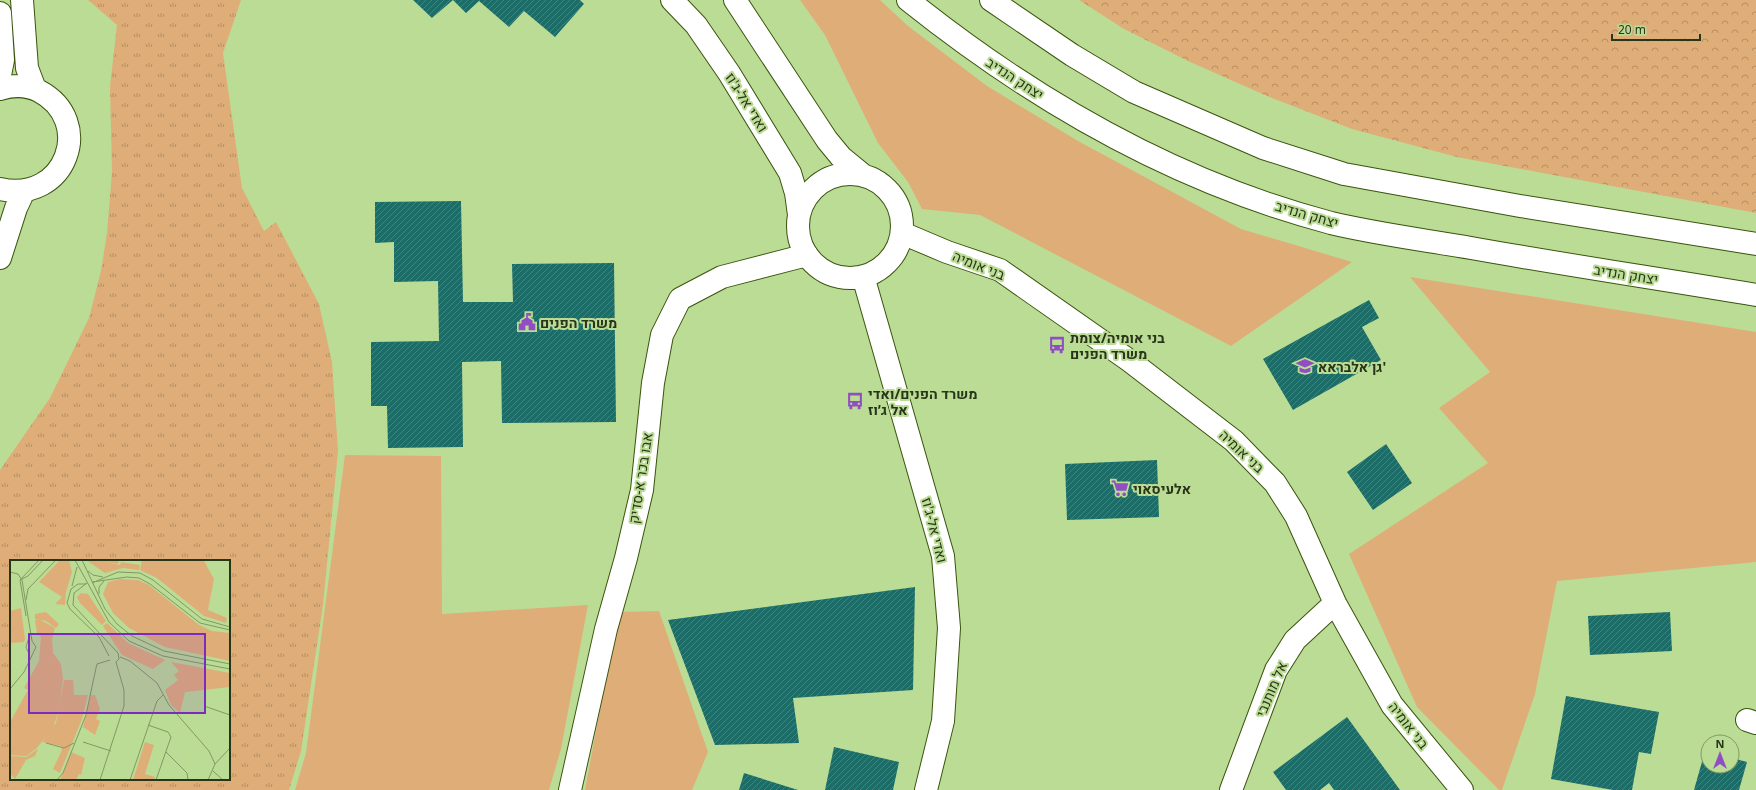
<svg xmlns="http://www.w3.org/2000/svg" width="1756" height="790" font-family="'Noto Sans',Heebo,sans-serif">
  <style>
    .grass { fill: #dfae78 }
    .forest { fill: url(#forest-crowns) }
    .park { fill: url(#park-tufts); fill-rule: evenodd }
    .building { fill: url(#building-hatch) }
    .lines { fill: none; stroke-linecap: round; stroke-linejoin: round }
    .street-casing { stroke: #3a540d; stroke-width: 24 }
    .secondary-casing { stroke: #3a540d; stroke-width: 24 }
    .street { stroke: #fff; stroke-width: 22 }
    .secondary { stroke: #fff; stroke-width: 22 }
    .labels { text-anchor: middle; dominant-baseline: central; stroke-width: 4; stroke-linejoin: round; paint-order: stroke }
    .street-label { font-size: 14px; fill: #293519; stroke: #bbdc95 }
    .poi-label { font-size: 14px; font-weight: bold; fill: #293519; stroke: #bbdc95; text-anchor: start }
    .inset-road { fill: none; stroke: #819963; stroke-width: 1 }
    .view { fill: #7b2cbf; fill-opacity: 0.15; stroke: #7b2cbf; stroke-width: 2 }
    .inset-edge { fill: none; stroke: #293519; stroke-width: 2 }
  </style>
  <defs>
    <pattern id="forest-crowns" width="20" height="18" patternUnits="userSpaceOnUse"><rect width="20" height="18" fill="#dfae78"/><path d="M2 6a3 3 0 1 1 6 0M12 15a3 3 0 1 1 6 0" fill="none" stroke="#b58e62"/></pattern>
    <pattern id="park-tufts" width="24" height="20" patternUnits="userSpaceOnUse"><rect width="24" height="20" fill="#dfae78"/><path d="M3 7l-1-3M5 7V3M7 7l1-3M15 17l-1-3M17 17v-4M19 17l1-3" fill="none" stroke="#b58e62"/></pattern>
    <pattern id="building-hatch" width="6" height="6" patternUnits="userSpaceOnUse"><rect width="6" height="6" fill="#1c6c67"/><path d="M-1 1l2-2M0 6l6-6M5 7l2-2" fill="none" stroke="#45827c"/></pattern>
  </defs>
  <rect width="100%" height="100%" fill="#bbdc95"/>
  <path class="grass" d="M800,0H880L908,26L987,86L1078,141L1241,229L1352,262L1231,346L980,215L922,209L908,182L878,143L825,35Z
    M1410,277L1756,332V562L1557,581L1535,694L1502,790H1499L1417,707L1349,554L1488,463L1439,408L1490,372Z
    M345,455L441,456L442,614L588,605L561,749L549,790H295L306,753Z
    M659,611L708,752L692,790H585L618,612Z"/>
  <path class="forest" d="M1079,0H1756V213L1457,157L1352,129L1267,96L1188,61L1124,29Z"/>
  <path class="park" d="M88,0H241L223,53L242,188L264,231L276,222L319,304L332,362L338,451L323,605L301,751L289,790H0V470L50,398L89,318L101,271L107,233L112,172L110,86L117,25ZM11,561H229V779H11Z"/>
  <path class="building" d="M413,0H580L584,4L555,37L524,11L509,27L479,1L466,13L453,0L432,18Z
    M461,201L463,302H513L512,264L614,263L616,422L502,423L501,361L462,362L463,447L388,448L387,406H371V342L439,341L438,281L394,282V242L375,243V202Z
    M1369,300L1379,318L1362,327L1381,360L1293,410L1263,359Z
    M1386,444L1412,483L1373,510L1347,472Z
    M1157,460L1159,517L1067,520L1065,464Z
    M915,587L913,690L793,698L799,743L715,745L668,620Z
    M1670,612L1672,651L1590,655L1588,616Z
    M1566,696L1659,712L1651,754L1639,752L1632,790H1613L1551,779Z
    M1347,717L1400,790H1334L1329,783L1320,790H1286L1273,772Z
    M834,747L899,762L893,790H825Z
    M1705,751L1708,752V766H1732V758L1747,762L1739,790H1694Z
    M744,773L798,790H739Z"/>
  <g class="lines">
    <g class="street-casing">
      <path id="street" d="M902,233L947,252L1000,270L1130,361L1234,441L1275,483L1296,516L1335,603L1392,705L1462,790
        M1747,720L1756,723
        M570,790L606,629L626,558L642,490L653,383L662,335L680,299L722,277L807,255
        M1231,790L1276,670L1295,640L1335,603"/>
    </g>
    <g class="secondary-casing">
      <path id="secondary" d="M22,0L27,68L35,89
        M672,0L696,25L729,73L790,173L796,193L799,215
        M735,0L827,140L841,157L863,175
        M908,0C1033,100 1175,182 1331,223C1377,234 1425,240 1471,248C1566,265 1661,279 1756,295
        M991,0L1072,55L1134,92L1263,148L1344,174L1520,206L1756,244
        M0,13L3,60L0,75
        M0,89C13,85 27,85 39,91C96,121 66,204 0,189
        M798 226a52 52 0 1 1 104 0a52 52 0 1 1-104 0Z
        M0,258L16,208L24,191
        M863,276L943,556L949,628L943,721L926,790"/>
    </g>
    <use href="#street" class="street"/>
    <use href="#secondary" class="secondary"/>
  </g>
  <defs>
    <g id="civic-bare" transform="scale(1.38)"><path d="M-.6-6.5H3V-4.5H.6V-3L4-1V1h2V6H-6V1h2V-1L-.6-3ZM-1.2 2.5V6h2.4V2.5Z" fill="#914dc2" stroke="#bbdc95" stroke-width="2.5" paint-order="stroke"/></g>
    <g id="bus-bare" transform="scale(1.38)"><path d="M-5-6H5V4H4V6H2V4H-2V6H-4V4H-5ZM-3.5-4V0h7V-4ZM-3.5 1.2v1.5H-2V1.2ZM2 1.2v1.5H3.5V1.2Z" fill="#914dc2" stroke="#bbdc95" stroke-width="2.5" paint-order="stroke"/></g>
    <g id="school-bare" transform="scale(1.38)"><path d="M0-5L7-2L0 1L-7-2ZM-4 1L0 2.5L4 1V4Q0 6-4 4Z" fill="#914dc2" stroke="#bbdc95" stroke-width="2.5" paint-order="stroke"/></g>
    <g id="supermarket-bare" transform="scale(1.38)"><path d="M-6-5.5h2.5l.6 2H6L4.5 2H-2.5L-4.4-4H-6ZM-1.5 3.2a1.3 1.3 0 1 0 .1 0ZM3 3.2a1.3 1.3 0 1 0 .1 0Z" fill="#914dc2" stroke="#bbdc95" stroke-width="2.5" paint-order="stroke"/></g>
  </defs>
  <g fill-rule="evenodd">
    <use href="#civic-bare" x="527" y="322"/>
    <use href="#bus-bare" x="1057" y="345"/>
    <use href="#school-bare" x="1305" y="366"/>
    <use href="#bus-bare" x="855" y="401"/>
    <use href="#supermarket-bare" x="1120" y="488"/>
  </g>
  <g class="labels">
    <g class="street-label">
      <text transform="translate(1015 78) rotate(33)">יצחק הנדיב</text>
      <text transform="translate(747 102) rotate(58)">ואדי אל-ג'וז</text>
      <text transform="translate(1307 214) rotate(16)">יצחק הנדיב</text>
      <text transform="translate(979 265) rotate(22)">בני אומיה</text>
      <text transform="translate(1626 274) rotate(9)">יצחק הנדיב</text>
      <text transform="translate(1242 451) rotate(43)">בני אומיה</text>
      <text transform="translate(640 478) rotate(-81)">אבו בכר א-סדיק</text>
      <text transform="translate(935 530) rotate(76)">ואדי אל-ג'וז</text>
      <text transform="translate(1271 689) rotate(-67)">אל מותנבי</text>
      <text transform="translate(1409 725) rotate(52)">בני אומיה</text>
    </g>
    <g class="poi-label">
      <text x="540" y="322">משרד הפנים</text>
      <text x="1070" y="337">בני אומיה/צומת<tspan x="1070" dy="16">משרד הפנים</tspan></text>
      <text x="1318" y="366">גן אלבראא'</text>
      <text x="868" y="393">משרד הפנים/ואדי<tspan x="868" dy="16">אל ג׳וז</tspan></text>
      <text x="1133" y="488">אלעיסאוי</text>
    </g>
  </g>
  <g transform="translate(10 560)">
    <rect width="220" height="220" fill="#bbdc95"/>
    <path d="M50,0H59L62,12L56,32L55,45L45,44L52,37L29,22ZM132,0L194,1L204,19L198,50L217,58L216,63L194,56L147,18L130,10ZM36,52L49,64L46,68L36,61L25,59V54ZM97,63L118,83L155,100L143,109L112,95L93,66ZM161,102L220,113V127L175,132L170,153L161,145L155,130L168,120L164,115L169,111ZM54,120H63L64,135H78L72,159L50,213L43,209L52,190L51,186L32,182L46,163ZM81,135H85L90,149L86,159L90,161L85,175L73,167ZM135,182L144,185L135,214L145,217L144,220H123ZM28,189L25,196L16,200L5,219L0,213V196L16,197ZM61,192L75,198L71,215L69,214L66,220H50Z" fill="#dfae78"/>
    <path d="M110,19L128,20L139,25L189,65L202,71L220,73V101L155,87L119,68L103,53L93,34L98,22ZM11,48L15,79L14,82L0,83V51Z" fill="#dfae78"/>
    <path d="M76,0H109L108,4L95,2L110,5L111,2L130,5L129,10L113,8L95,13ZM71,33L78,34L96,61L92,65L70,43L67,37ZM29,59L45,68L42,79L43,93L51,104L53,119L49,149L43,168L26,189L16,196L0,195V162L18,130L14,128L29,101L31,77L27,73L25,60Z" fill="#dfae78"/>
    <path class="inset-road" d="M65,0L99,62L119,81L153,96L220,109M72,0L95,49L107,64L122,76L154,91L220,104M78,11L83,15L93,17M0,12L8,14L12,20L22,81L26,87L14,112L0,129M10,20L16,56M10,20L18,16L33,0M10,20L29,0M82,22L117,17L129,18L140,24L190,63L220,70M77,23L64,33L63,45L108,93L109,99L106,102M82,23L108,12L130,13L143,20L192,59L220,67M76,24H68L61,29L57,43L60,49L89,77L99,96M62,26L67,7M89,34V27L94,21M16,40L18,29L46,0M18,92L16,87L19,77M110,97L120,101L147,123L159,145L199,191L205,204M194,146L220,155M138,165L158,172L161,177L146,220M73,182L101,191M36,183L54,188L64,183M156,192L177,213L178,220M203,211L213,220M47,220L53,213L76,155L86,108L87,104L100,100M90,220L114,146V130L106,102M120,220L147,141L153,135M198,220L205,204L220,188"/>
    <path class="view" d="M19,74H195V153H19Z"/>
    <rect width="220" height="220" class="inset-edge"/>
  </g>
  <g transform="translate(1720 754)"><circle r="19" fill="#bbdc95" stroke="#819963"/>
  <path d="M0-3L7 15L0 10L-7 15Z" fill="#914dc2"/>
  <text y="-6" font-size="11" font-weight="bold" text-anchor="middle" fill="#293519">N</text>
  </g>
  <path d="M1612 34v6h88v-6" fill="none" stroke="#293519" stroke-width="2"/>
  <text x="1618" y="34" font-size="12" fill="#293519" stroke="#bbdc95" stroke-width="3" paint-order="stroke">20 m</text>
</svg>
